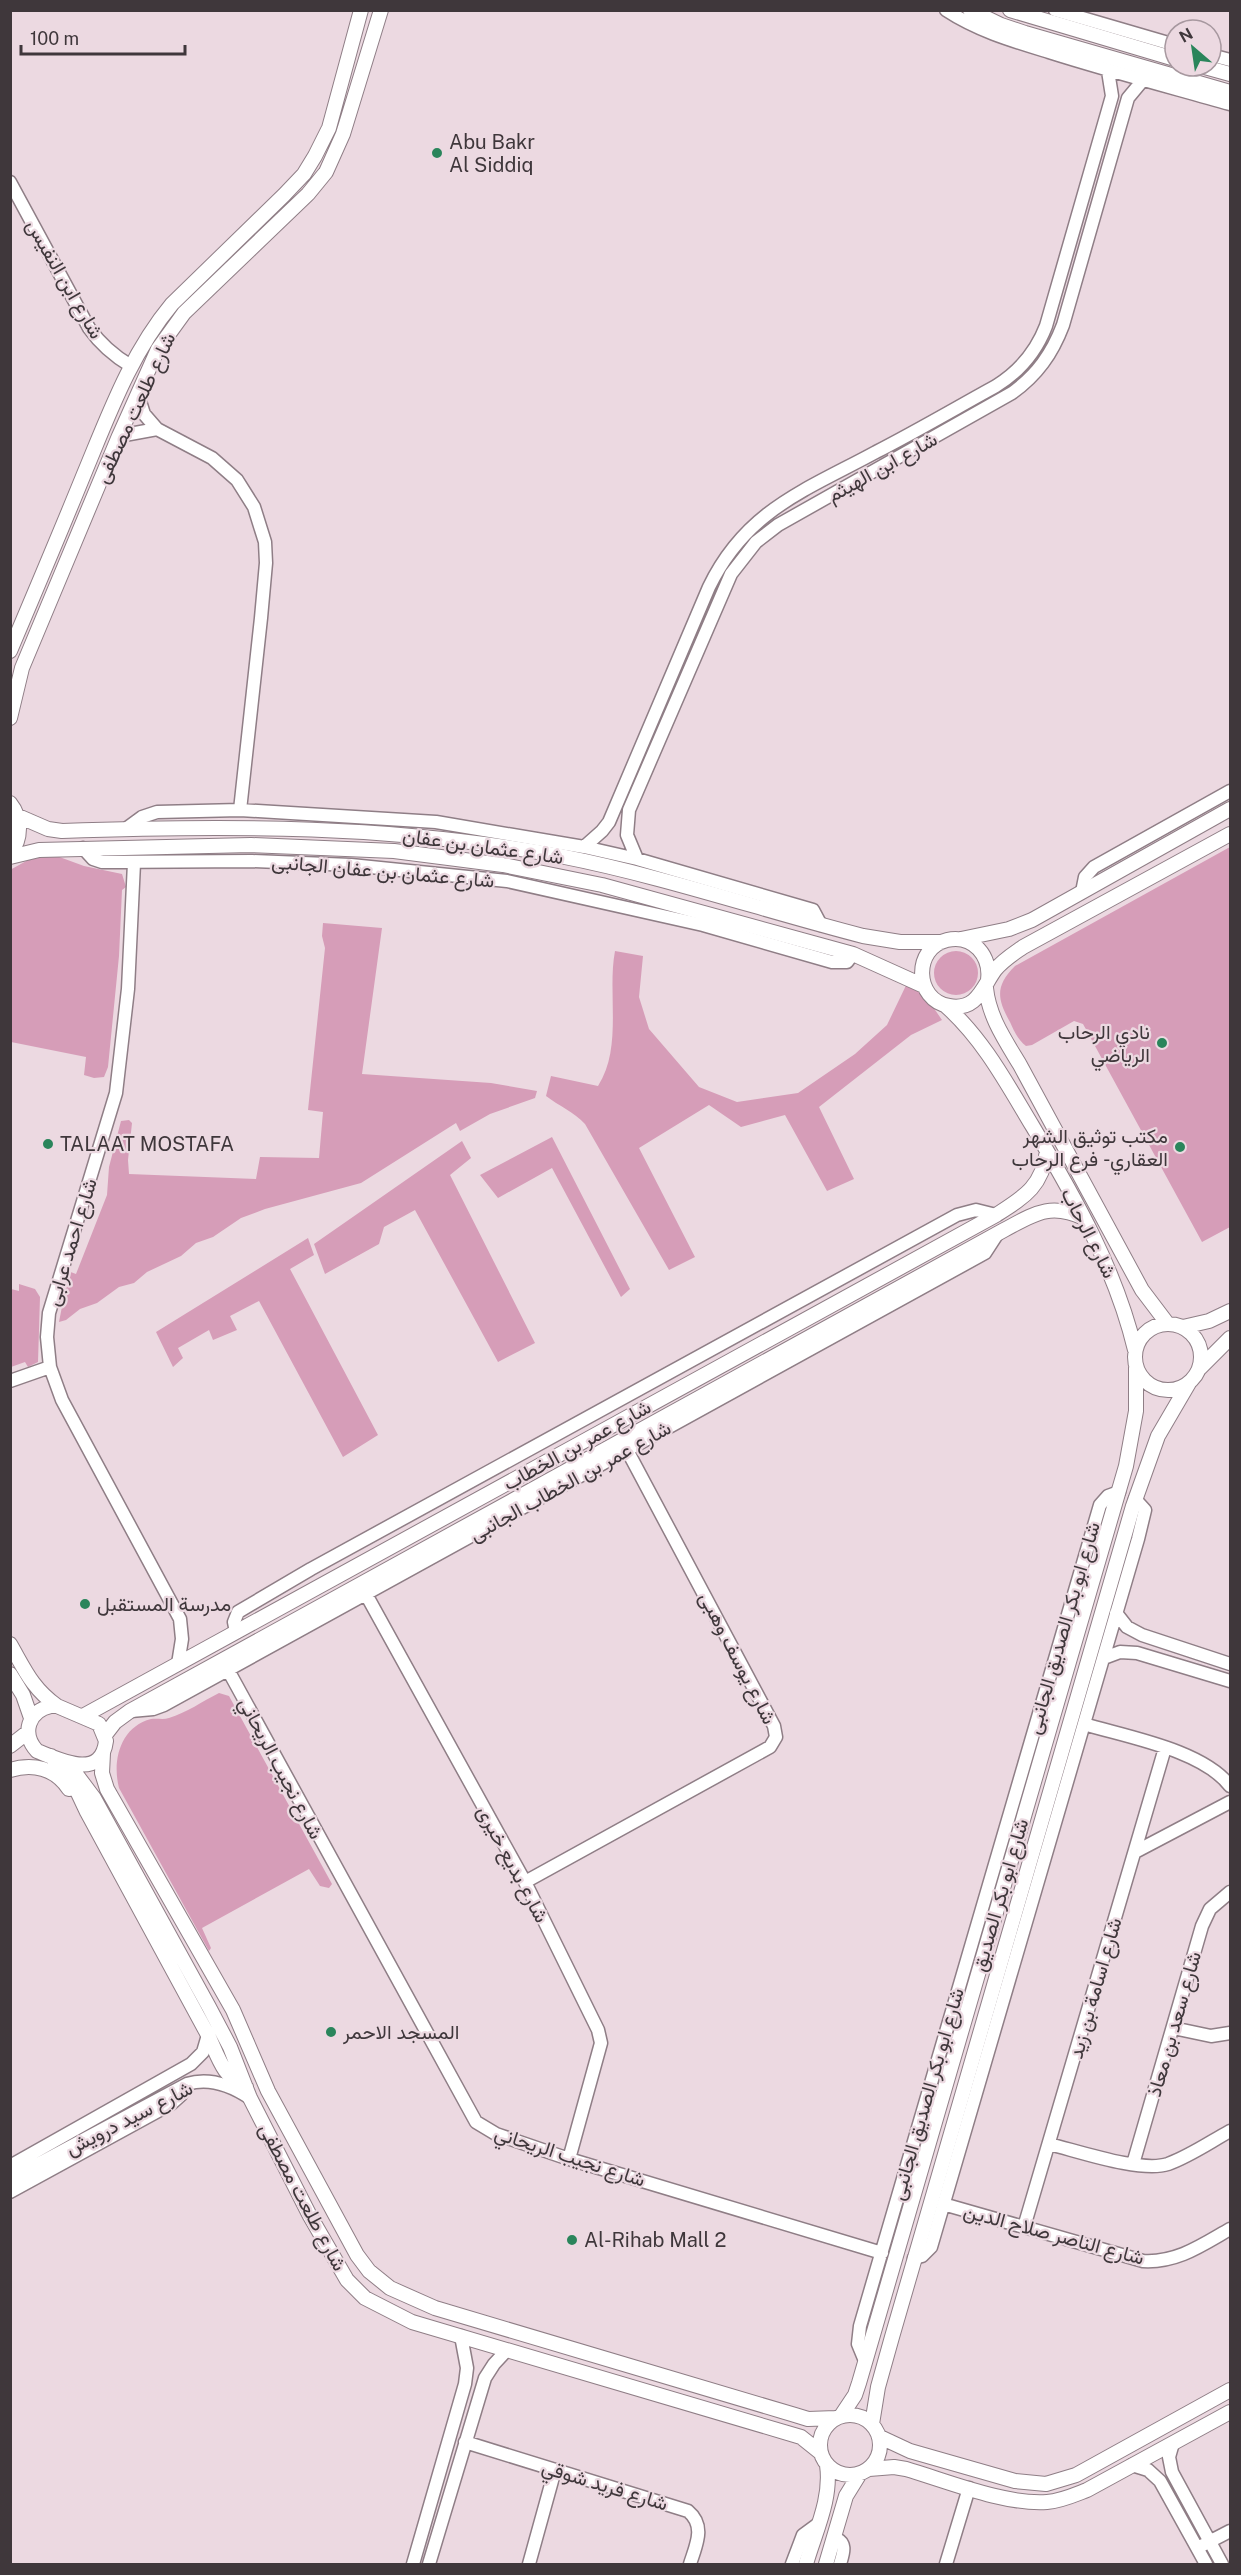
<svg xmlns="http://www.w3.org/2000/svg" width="1241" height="2575" font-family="'Public Sans',Vazirmatn,sans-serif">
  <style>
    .green { fill: #d69db8 }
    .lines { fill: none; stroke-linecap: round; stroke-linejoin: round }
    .minor-casing { stroke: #8f7e86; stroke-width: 15 }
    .tertiary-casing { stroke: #8f7e86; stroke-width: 16 }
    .minor { stroke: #fff; stroke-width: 12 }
    .tertiary { stroke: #fff; stroke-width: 14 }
    .poi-dot { fill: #2a855b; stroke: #ecd9e1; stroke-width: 2 }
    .labels { text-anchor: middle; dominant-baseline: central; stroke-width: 4.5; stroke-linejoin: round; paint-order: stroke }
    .poi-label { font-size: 20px; fill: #3f373b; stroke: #ecd9e1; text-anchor: start }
    .street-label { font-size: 20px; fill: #3f373b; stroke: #ecd9e1 }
  </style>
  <rect width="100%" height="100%" fill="#ecd9e1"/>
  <path class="green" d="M1230,847V1227L1202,1242L1083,1024L1074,1021L1032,1045L1026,1046C1018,1040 1014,1031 1010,1022C997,999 995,986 1015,966Z
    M54,855L84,866L122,874L126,887L122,890L119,956L108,1067L104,1077L94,1078L84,1075L86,1057L11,1042L10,870L28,860Z
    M323,923L382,928L362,1074L491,1083L537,1091L535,1098L490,1114L460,1131L456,1123L361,1183L265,1209L241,1218L213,1237L196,1243L181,1256L147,1272L134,1283L119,1287L97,1303L80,1309L66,1320L59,1322L66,1286L64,1281L68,1271L76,1274L107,1195L109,1167L121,1121L129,1120L132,1123L128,1160L129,1174L256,1179L260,1157L319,1158L323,1112L308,1110L325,948L322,936Z
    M615,951L643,956L639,997L649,1029L699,1087L737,1102L798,1093L855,1054L887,1025L911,975L942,1020L911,1035L819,1107L854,1179L827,1191L785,1115L741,1127L709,1105L639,1148L695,1257L669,1270L585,1124C574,1112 559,1106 546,1096L551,1076L598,1086C623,1047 607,993 615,951Z
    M934 973a22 22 0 1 1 44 0a22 22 0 1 1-44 0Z
    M552,1137L630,1289L621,1297L552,1168L498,1198L480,1175Z
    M462,1141L471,1158L450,1175L535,1343L498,1362L415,1210L384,1227L379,1244L325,1274L314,1244Z
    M308,1238L314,1255L290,1269L378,1435L343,1457L259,1301L230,1316L237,1330L213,1340L209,1330L178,1348L183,1358L173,1367L156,1332Z
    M19,1284L35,1289L40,1297L38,1362L28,1367L25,1362L11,1367V1289L19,1291Z
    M219,1693L229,1696L332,1884L329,1888L320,1886L309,1869L202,1928L211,1948L209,1951L119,1788C112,1761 120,1727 151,1719C157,1718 163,1720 169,1718C186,1713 203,1701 219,1693Z"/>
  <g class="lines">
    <g class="minor-casing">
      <path id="minor" d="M946,10C978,31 1013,41 1049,52C1109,71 1170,87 1230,104
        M1055,10L1175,45
        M1211,55L1230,60
        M10,182L89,328C101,345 114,356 131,366
        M138,395L144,414L157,429L212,458L237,480L254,507L265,542L266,563L261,618L240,810
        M119,436L157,429
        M127,828L142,817L157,812L240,810L436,822L584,847L637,859L813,910L821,925
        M584,847L602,831L609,822L709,587C746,510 806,490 876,452C917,431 956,408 996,386C1020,371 1036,352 1046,326L1106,117L1112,96L1108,71
        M83,848L93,859L102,862L252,861L351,865L507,881L703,925L832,962H847L853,954
        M637,859L627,835L629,810L731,574L756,542L778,525L1012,393C1037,375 1052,354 1063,325L1128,98L1143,80
        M134,863L128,989L116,1093L49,1313L47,1337L50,1367L62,1400L180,1619L182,1639L178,1664
        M1082,892L1085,877L1094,867L1230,791
        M10,1381L50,1367
        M362,1587L525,1882L598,2030L601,2043L569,2159
        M1116,1613L1127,1627L1142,1635L1230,1664
        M236,1632L234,1622L238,1612L311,1569L957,1215L976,1210L996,1215
        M1104,1658L1120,1652L1137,1653L1230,1681
        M228,1670L476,2122L496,2134L569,2159L882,2253
        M131,1711L153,1709L164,1705L985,1253L998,1233
        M1084,1724C1127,1737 1203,1750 1230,1786
        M1135,1852L1230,1802
        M525,1882L770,1747L776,1737L774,1726L627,1450
        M1173,2028L1211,2036L1230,2033
        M1049,2144C1078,2151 1141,2173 1168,2164C1190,2156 1210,2142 1230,2131
        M1133,2164L1202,1926L1210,1909L1230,1892
        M10,2166L191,2064L203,2052L208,2035
        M10,2179L187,2084C209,2077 232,2086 250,2098
        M10,2192L171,2104L181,2095L186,2087
        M943,2204L1143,2261C1177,2263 1202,2245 1230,2229
        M1024,2227L1165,1748
        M914,2258L922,2256L931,2247L1138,1539L1145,1510L1135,1499
        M865,2361L858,2344L860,2326L1100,1505L1108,1496L1119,1492
        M465,2442L688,2511C706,2526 696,2545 690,2564
        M1173,2443L1169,2457L1172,2472L1222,2564
        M1132,2465L1148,2470L1160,2481L1206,2564
        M834,2538C848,2542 843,2554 840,2564
        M1203,2545L1230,2531
        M413,2564L465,2384L467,2368L461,2336
        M429,2564L485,2378L494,2364L507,2350
        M529,2564L555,2470
        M792,2564L803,2535L818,2524
        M946,2564L969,2488"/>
    </g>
    <g class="tertiary-casing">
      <path id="tertiary" d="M970,10L1001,25L1025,33L1230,92
        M1010,10L1175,59
        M1201,66L1230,74
        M10,651C35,592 60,533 84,474C109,414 131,353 172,304L284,195L304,174L315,156L329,128L361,10
        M10,718L22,668L119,436L158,349L184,313L308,194L326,172L343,134L381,10
        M10,803C22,818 22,839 10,854
        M18,816L48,829L62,831C229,825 395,825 560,856C662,876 762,910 863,936L900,942H941
        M10,857L39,850L251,845L394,851L503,865L602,885L853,954L924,986
        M961,939L1009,929L1032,920L1230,809
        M988,980C991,957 974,934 947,940C913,948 914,1000 949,1006C977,1011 982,988 995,970C1003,960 1013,954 1023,947L1230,834
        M986,988C989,1017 1005,1040 1020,1065L1142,1290L1167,1323
        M946,1006C984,1040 1007,1084 1033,1127C1075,1198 1116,1270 1135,1350
        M1135 1357a33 33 0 1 1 66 0a33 33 0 1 1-66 0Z
        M1183,1327L1209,1321L1230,1311
        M1200,1368L1230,1338
        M10,1644C25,1670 32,1688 57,1706
        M10,1674L23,1695L31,1718
        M51,1706H57L99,1724L106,1741C101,1781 60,1760 37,1751C21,1734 28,1711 51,1706Z
        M83,1716L996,1215C1024,1197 1042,1187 1047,1151
        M105,1735L115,1722L130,1711L1004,1230C1034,1214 1050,1202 1084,1218
        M10,1746L28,1732
        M103,1753L102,1773L107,1789L233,2010L268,2091L357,2255L369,2271L390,2288L435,2308L795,2415L808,2419L836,2418
        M51,1756L71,1778L87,1812L208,2035C218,2056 223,2078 246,2087
        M67,1762L94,1798L209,2007L230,2047L250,2098L310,2216L347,2280L365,2298L412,2322L801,2437L821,2453
        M10,1770C33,1763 55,1768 69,1789
        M820 2445a30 30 0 1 1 60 0a30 30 0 1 1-60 0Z
        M841,2416L855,2395L859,2383L1126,1466L1136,1411V1368
        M872,2424L878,2387L892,2337L1133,1506L1158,1436L1189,1383
        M880,2437L910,2451L1015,2481L1046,2484L1076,2475L1230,2390
        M869,2469L894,2467L906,2469C947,2481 1005,2505 1047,2502C1061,2501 1074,2495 1087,2490L1230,2412
        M806,2564C815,2532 832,2499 827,2465
        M826,2564L846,2496L859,2475"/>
    </g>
    <use href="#minor" class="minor"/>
    <use href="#tertiary" class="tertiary"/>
  </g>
  <g class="poi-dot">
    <circle cx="437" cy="153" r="6"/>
    <circle cx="1162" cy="1043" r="6"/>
    <circle cx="48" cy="1144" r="6"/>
    <circle cx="1180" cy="1147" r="6"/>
    <circle cx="85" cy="1604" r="6"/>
    <circle cx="331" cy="2032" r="6"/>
    <circle cx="572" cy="2240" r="6"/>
  </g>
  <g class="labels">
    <g class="poi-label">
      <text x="449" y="142">Abu Bakr<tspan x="449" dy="23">Al Siddiq</tspan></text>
      <text x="1150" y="1032" text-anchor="end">نادي الرحاب<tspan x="1150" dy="23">الرياضي</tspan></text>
      <text x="1168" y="1136" text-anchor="end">مكتب توثيق الشهر<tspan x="1168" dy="23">العقاري - فرع الرحاب</tspan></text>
      <text x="60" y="1144">TALAAT MOSTAFA</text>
      <text x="97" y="1604">مدرسة المستقبل</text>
      <text x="343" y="2032">المسجد الاحمر</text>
      <text x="584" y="2240">Al-Rihab Mall 2</text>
    </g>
    <g class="street-label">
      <text transform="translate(65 279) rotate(60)">شارع ابن النفيس</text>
      <text transform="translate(135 408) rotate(-65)">شارع طلعت مصطفى</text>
      <text transform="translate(882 467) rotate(-29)">شارع ابن الهيثم</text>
      <text transform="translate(483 846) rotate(8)">شارع عثمان بن عفان</text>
      <text transform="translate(383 871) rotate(5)">شارع عثمان بن عفان الجانبى</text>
      <text transform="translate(1089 1233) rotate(63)">شارع الرحاب</text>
      <text transform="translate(71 1242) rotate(-73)">شارع احمد عرابى</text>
      <text transform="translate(577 1445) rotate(-29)">شارع عمر بن الخطاب</text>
      <text transform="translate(570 1481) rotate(-29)">شارع عمر بن الخطاب الجانبى</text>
      <text transform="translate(1063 1628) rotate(-74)">شارع ابو بكر الصديق الجانبى</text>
      <text transform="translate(738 1658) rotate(63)">شارع يوسف وهبى</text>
      <text transform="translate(281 1768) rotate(62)">شارع نجيب الريحاني</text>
      <text transform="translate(513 1864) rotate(62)">شارع بديع خيرى</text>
      <text transform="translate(1000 1895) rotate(-74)">شارع ابو بكر الصديق</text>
      <text transform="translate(1095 1988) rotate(-74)">شارع اسامة بن زيد</text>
      <text transform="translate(1174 2024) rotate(-74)">شارع سعد بن معاذ</text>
      <text transform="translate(927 2094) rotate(-74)">شارع ابو بكر الصديق الجانبى</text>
      <text transform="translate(129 2118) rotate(-27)">شارع سيد درويش</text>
      <text transform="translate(570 2156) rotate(18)">شارع نجيب الريحاني</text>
      <text transform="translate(303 2197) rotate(62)">شارع طلعت مصطفى</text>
      <text transform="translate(1054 2234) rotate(15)">شارع الناصر صلاح الدين</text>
      <text transform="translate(605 2485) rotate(17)">شارع فريد شوقي</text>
    </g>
  </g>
  <rect width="1241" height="2575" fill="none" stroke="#3f373b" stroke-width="24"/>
  <g transform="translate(1193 48) rotate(331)"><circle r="28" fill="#ecd9e1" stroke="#a7989f" stroke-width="1.5"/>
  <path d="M0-4.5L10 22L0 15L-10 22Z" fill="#2a855b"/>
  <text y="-9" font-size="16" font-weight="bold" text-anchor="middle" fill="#3f373b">N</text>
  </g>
  <path d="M21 45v9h164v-9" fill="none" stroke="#3f373b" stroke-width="3"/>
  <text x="30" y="45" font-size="18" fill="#3f373b" stroke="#ecd9e1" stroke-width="4.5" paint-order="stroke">100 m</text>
</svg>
